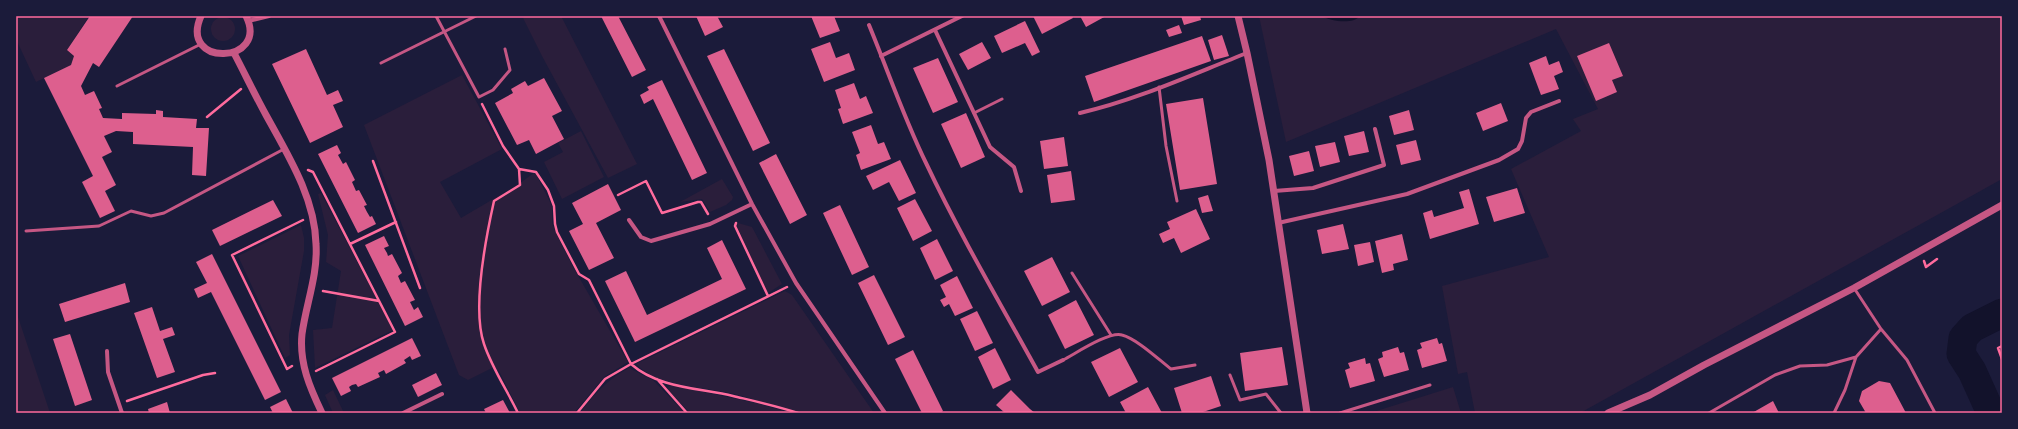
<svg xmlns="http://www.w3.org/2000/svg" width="2018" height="429" font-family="Figtree,sans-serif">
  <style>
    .green { fill: #2a1e3b }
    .water { fill: #12122b }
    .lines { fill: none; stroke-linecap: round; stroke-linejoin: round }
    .river { stroke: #12122b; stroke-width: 29 }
    .building { fill: #dd5f8e }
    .path { stroke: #ff6b9d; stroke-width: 2.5 }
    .service { stroke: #c65784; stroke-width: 3 }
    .minor { stroke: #c65784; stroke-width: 4 }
    .tertiary { stroke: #c65784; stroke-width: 7 }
    .neatline { fill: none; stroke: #ff6b9d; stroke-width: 1.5 }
  </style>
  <rect width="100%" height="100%" fill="#1b1b3a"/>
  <path class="green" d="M16,16H89L67,50L74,56L71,65L36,82L16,39Z
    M527,16H561L637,164L608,178L542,56L523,18Z
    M1259,16H2002V179L1580,413H1475L1467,372L1458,374L1442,286L1549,257L1511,169L1581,131L1573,119L1598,109L1556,29L1286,142Z
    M211 29a12 12 0 1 1 24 0a12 12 0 1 1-24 0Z
    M462,75L502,149L440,182L461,218L519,184L535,172L552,206V223L557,235L573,267L628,362L604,377L574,413H520L499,371L492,368L468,380L459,375L364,125Z
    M581,131L604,177L562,199L544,162L563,152L558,143Z
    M722,179L733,197L732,200L726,205L710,212L702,199L680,202Z
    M321,193L393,330L315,368L313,330L332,328L341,271L326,262L328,235L318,194Z
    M738,223L752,227L782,284L768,293L737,227Z
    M301,225L304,238V251L289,335L290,355L285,358L238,256Z
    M785,291L792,295L874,413C852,413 826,416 804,413C782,410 756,399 734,394C705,387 657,387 636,364Z
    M16,311L50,413H16Z
    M629,368L653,380L685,413H580C593,395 609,378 629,368Z
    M670,385L756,403L792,413H690L668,390L667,388Z
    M1453,387L1461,413H1370Z
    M333,390L344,413H333L325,395Z"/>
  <path class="water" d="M1321,16H1360C1352,25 1331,21 1321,16Z"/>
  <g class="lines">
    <path class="river" d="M1991,413L1972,371L1961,354L1963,338L1972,328L2002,313"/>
  </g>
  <path class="building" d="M90,16H133L99,67L93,63L81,86L85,95L94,91L102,108L99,109L103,118L122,119V113L156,114V110L163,111V117L197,119L196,128H209L206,176L192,175L193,147L133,144V132L116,131L104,136L112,152L102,157L116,185L105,191L115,211L100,218L82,182L93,176L44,78L71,65L74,56L67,50Z
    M601,16H618L646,70L632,77Z
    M696,16H717L723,27L705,36Z
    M811,16H834L840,31L820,38Z
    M1033,16H1072L1073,18L1042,34Z
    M1080,16H1106L1086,27Z
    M1181,16H1200L1201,20L1184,25Z
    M1025,21L1040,52L1032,56L1025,43L1002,53L994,36Z
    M1179,25L1182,33L1169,37L1166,30Z
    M1222,35L1229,56L1214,60L1208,40Z
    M1202,36L1211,61L1094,102L1085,76Z
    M830,42L836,58L849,53L855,70L824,82L811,49Z
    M982,42L991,58L968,70L959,54Z
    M1609,43L1623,76L1612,80L1617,92L1596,101L1577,56Z
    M306,49L327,95L338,90L343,101L333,105L343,127L310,143L272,64Z
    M724,49L770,143L753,151L707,56Z
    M1546,56L1549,65L1559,61L1563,72L1554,76L1559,89L1541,95L1529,63Z
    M938,58L958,102L933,113L913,68Z
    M544,78L562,111L552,116L564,139L536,154L529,140L517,145L495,103L513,93L511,89L525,81L528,86Z
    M662,80L707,173L692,180L653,99L644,104L640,95L649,90L647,87Z
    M854,83L860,99L866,96L873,113L843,124L838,109L841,108L835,90Z
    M1203,98L1217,184L1180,190L1166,104Z
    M1501,103L1508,121L1483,131L1476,113Z
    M1409,110L1414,130L1394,135L1389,116Z
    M966,113L985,157L961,168L941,124Z
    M871,125L878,144L884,142L891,159L861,170L856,155L860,153L852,132Z
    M1364,131L1369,152L1349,156L1344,136Z
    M1064,137L1068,166L1044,169L1040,141Z
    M1416,140L1421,160L1401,165L1396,145Z
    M1335,142L1340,162L1320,167L1315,146Z
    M337,145L341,153L338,155L343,164L346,162L355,180L352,182L356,191L359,190L367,205L364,206L367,212L370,217L372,216L376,224L358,233L318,154Z
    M1309,151L1314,171L1294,176L1289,156Z
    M776,154L807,215L790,224L759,163Z
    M900,160L916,193L899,201L889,182L873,190L866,176Z
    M1071,171L1075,200L1051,203L1047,175Z
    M608,184L621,210L596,223L614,258L589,270L569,231L583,224L572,203Z
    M1517,188L1525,213L1494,222L1486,197Z
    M1469,189L1479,224L1430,239L1423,213L1432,210L1434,217L1464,208L1459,192Z
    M1208,195L1213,211L1202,213L1198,198Z
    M915,199L932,231L913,241L897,208Z
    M273,200L282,216L220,246L212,230Z
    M840,205L869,267L852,275L823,213Z
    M1196,209L1210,239L1181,253L1174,238L1163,243L1159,234L1170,229L1167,222Z
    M1343,224L1349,249L1322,254L1317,230Z
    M1402,234L1408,260L1393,264L1394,270L1382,273L1375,241Z
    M384,236L389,246L384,248L387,253L388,256L392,254L402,273L398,276L401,283L405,281L415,300L410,302L414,310L418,307L423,317L405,326L365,245Z
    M937,239L953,271L935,280L920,248Z
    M722,240L746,289L635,342L605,281L626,271L647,315L722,279L707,248Z
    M1370,242L1374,262L1358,266L1354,245Z
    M212,254L281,392L265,400L211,292L198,298L194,289L207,283L196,262Z
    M1052,257L1070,292L1042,306L1024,271Z
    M874,275L905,337L888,345L858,283Z
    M957,276L973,308L955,316L949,304L944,307L940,300L946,297L940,285Z
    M125,283L130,302L65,322L59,304Z
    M1076,300L1094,335L1065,349L1048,315Z
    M152,307L160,331L172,327L175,335L163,339L175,372L157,378L134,313Z
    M977,311L993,343L975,351L960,319Z
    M70,334L92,400L75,406L53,339Z
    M412,338L421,356L412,360L410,356L404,360L406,363L386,374L384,370L378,373L380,377L358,387L356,384L352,385L349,387L351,391L341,396L332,378Z
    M1437,338L1439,344L1442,343L1447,361L1422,368L1417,350L1422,348L1420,343Z
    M1282,347L1288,385L1245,391L1240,353Z
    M1398,347L1400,353L1404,352L1409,370L1384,377L1378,359L1383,357L1382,352Z
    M995,348L1011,380L993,389L978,357Z
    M1120,348L1138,382L1109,397L1091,362Z
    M913,350L943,411L940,413H922L895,359Z
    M1365,358L1366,364L1370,363L1375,381L1350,388L1345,370L1350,368L1348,363Z
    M436,373L442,385L418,397L412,385Z
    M1211,376L1221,406L1200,413H1182L1174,388Z
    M1879,381L1890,383L1906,413H1866L1859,401L1862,391Z
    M1148,387L1162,413H1126L1120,402Z
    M1011,390L1030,409L1035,413H1005L996,405Z
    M286,399L293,413H273L270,407Z
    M503,400L510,413H486L484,409Z
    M1773,401L1779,413H1752Z
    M167,402L170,413H149L148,409Z"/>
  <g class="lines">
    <path class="path" d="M482,104L503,146L519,169L536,172L548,190L554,206L555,224L557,232L579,274L589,280L631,364L787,287
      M207,117L241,89
      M373,161L420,288
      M308,170L313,172L395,332L316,371
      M618,195L646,181L662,213L698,202H701L708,214
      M736,223L735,226L768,296
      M350,244L396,222
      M1924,261L1926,267L1937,259
      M323,291L379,301
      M2002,346L1998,348L2002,359
      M292,366L287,369L232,255L303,220
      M657,379L687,413
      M127,401L203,375L215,373
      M518,413C507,390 492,368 484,344C472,309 486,237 494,201L520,185L519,169
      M577,413L605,379L631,364C658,388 699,388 733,396C754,401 777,406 798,413"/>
    <path class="service" d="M436,16L479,97L493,90L510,70L505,49
      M381,63L476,16
      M117,86L201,44
      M1159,87L1166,146L1177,201
      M974,113L1002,99
      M26,231L99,226L131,211L151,216L164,213L284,149
      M1072,273L1111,335
      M1881,329L1907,360L1935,413
      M1063,360C1075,354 1109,331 1122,335C1137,339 1158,359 1171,369L1195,365
      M1230,375L1240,400L1266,394L1281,413
      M1340,413L1430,385
      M1709,413L1775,375L1800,366L1827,365L1856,357L1881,329L1854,288
      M1834,413L1845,390L1856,357"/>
    <path class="minor" d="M659,16L752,204L796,283L885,413
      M248,21L269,16
      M869,25C888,71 904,118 926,163C960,235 1000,303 1038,372L1063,360
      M935,30L990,147L1014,167L1021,191
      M881,56L962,16
      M1080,113C1137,100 1193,74 1247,53
      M1274,191L1313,188L1384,165L1375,129
      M629,220L641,237L651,241L710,224L752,204
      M1278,223L1407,194L1499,160L1518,149L1522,141L1526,118L1531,112L1559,101
      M107,351L108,372L122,413
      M403,413L442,394"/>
    <path class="tertiary" d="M201,16C178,68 270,64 246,16
      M1238,16L1247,53L1269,160L1307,413
      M234,53C245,74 255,95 266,115C288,155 315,198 316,244C318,275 306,304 302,334C299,363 310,388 322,413
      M1608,413L1650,395L1704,365L1854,288L2002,205"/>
  </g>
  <rect width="2018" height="429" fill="none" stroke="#1b1b3a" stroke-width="34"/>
  <rect x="17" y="17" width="1984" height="395" class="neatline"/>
</svg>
